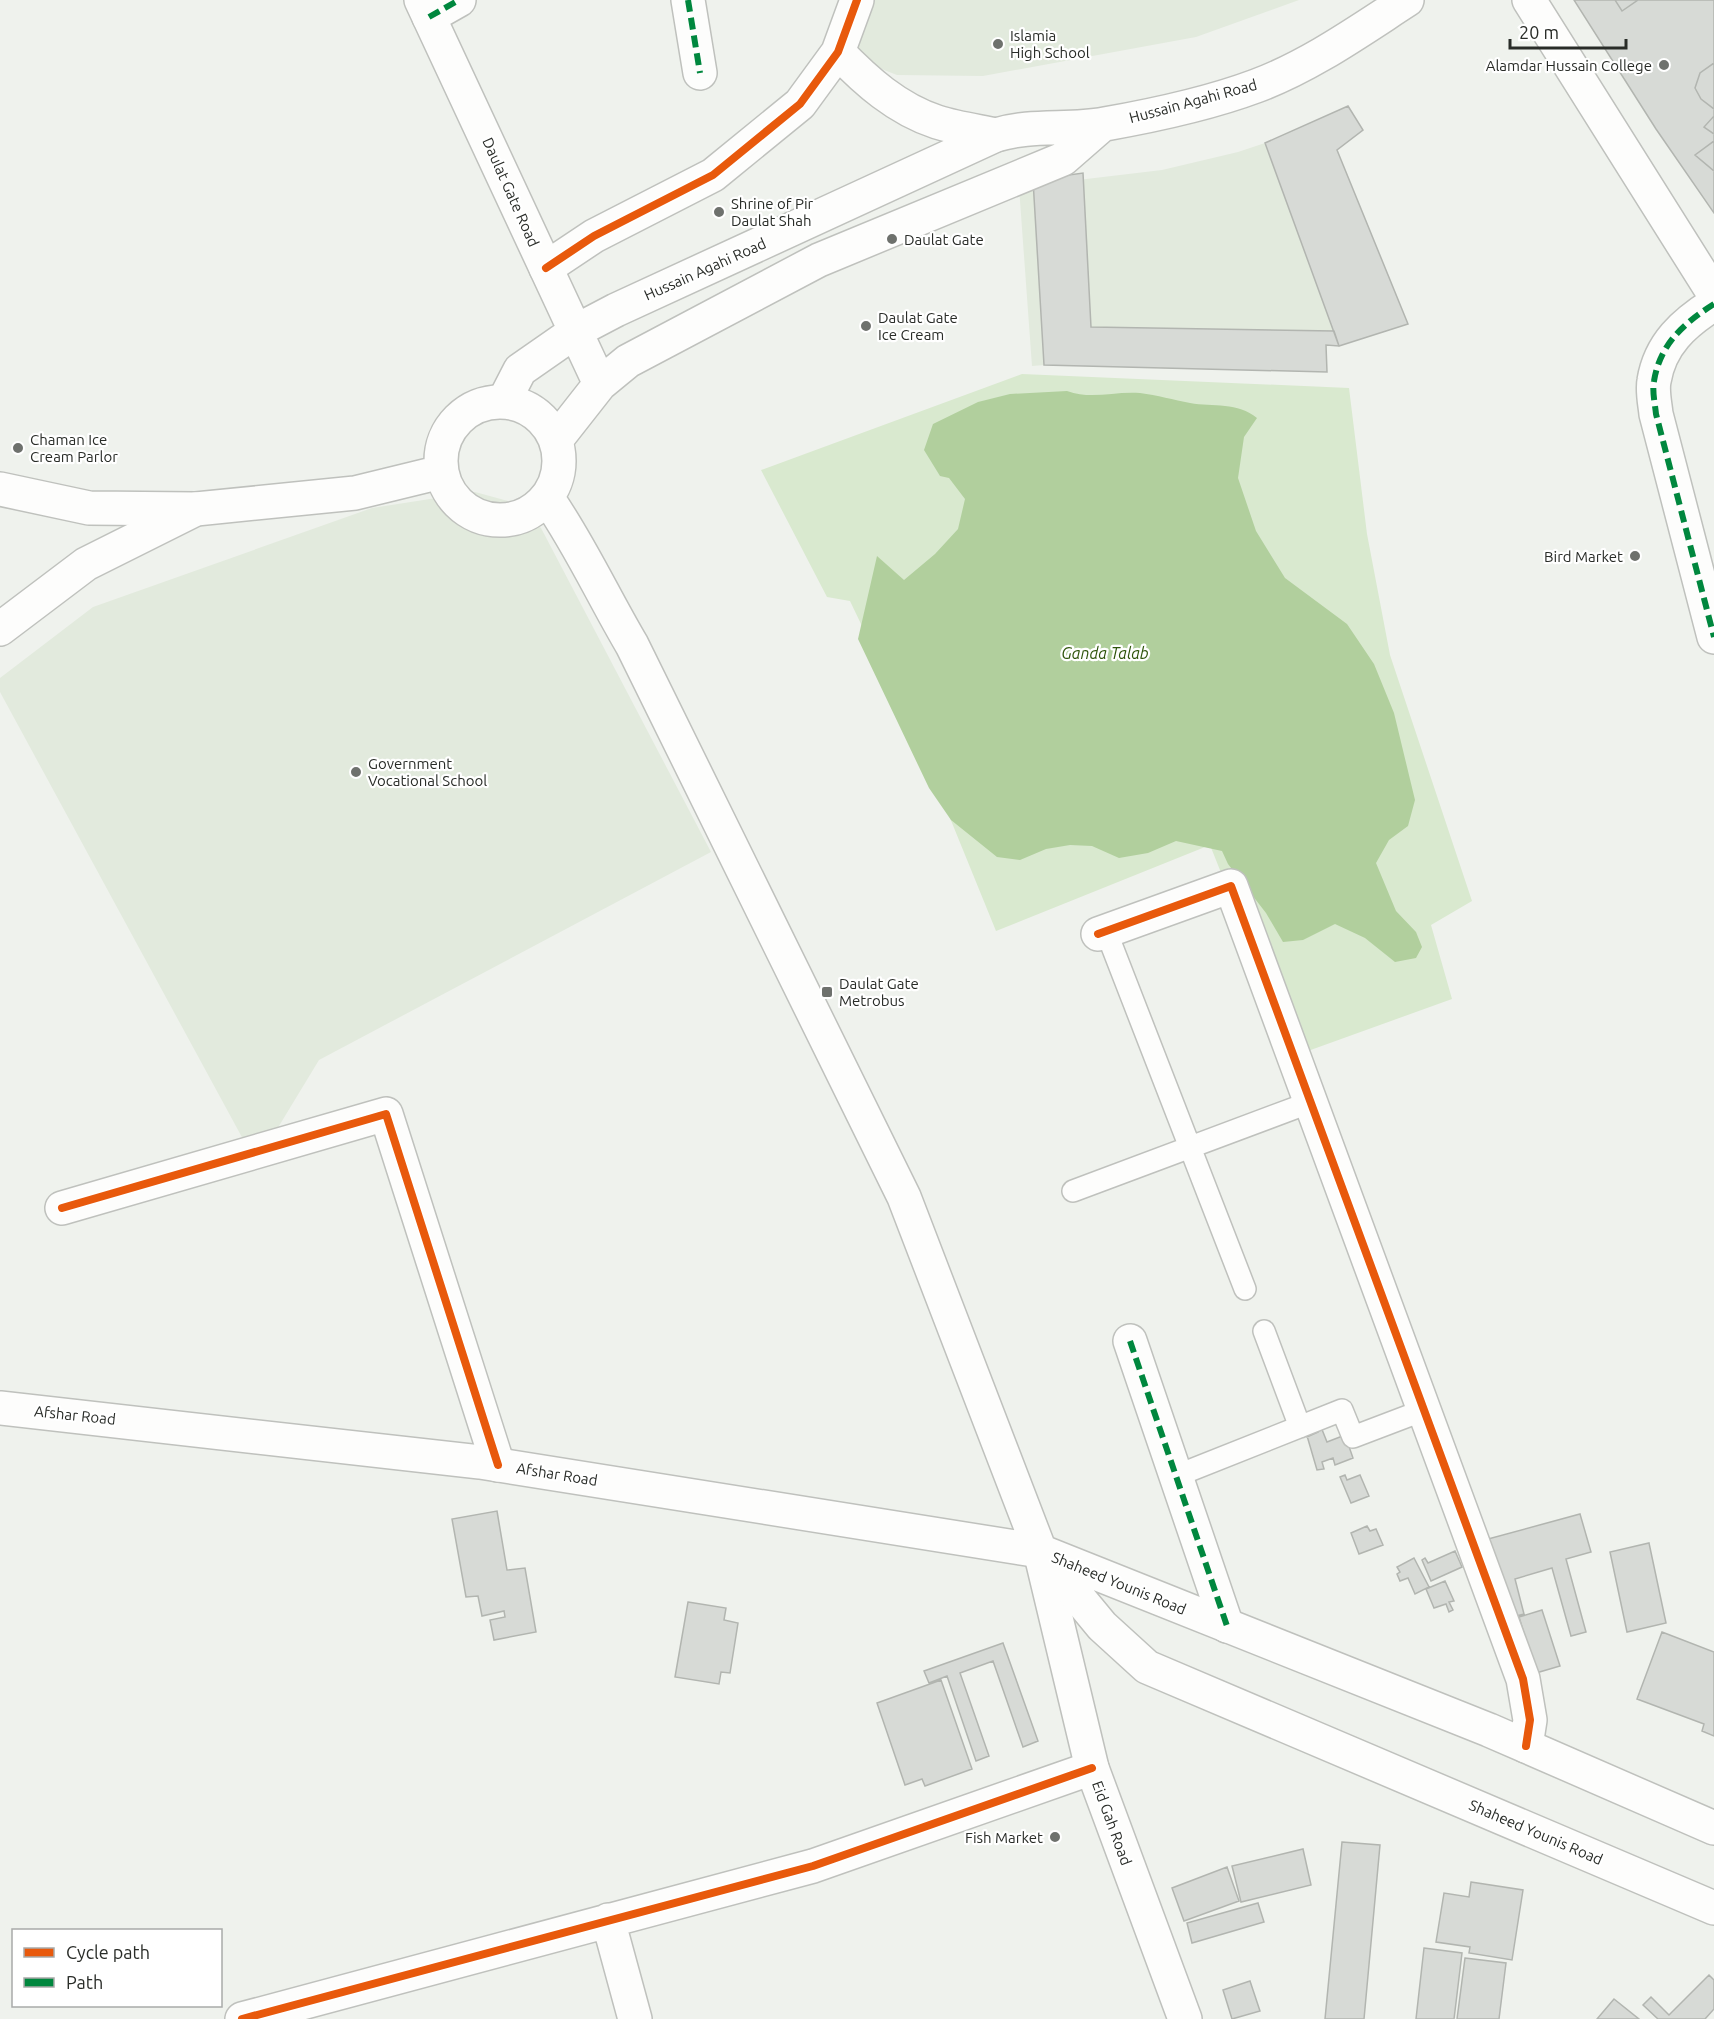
<svg xmlns="http://www.w3.org/2000/svg" width="1714" height="2019" font-family="Ubuntu,sans-serif">
  <style>
    .built { fill: #e2eadd }
    .green { fill: #d9e9cf }
    .water { fill: #b1cf9d }
    .building { fill: #d7dad6; stroke: #b2b5b0; stroke-width: 1.5 }
    .lines { fill: none; stroke-linecap: round; stroke-linejoin: round }
    .lane-casing { stroke: #bfc1bd; stroke-width: 24 }
    .street-casing { stroke: #bfc1bd; stroke-width: 36 }
    .secondary-casing { stroke: #bfc1bd; stroke-width: 36 }
    .primary-casing { stroke: #bfc1bd; stroke-width: 36 }
    .lane { stroke: #fdfdfc; stroke-width: 21 }
    .street { stroke: #fdfdfc; stroke-width: 33 }
    .secondary { stroke: #fdfdfc; stroke-width: 33 }
    .primary { stroke: #fdfdfc; stroke-width: 33 }
    .quiet { stroke: #00873e; stroke-width: 6; stroke-dasharray: 12 6; stroke-linecap: butt }
    .cycleway-casing { stroke: #fff; stroke-width: 11 }
    .cycleway { stroke: #e8590c; stroke-width: 8 }
    .poi-dot { fill: #6e716d; stroke: #fff; stroke-width: 2 }
    .labels { text-anchor: middle; dominant-baseline: central; stroke-width: 4.5; stroke-linejoin: round; paint-order: stroke }
    .poi-label { font-size: 15px; fill: #292c28; stroke: #fff; text-anchor: start }
    .street-label { font-size: 15px; fill: #292c28; stroke: #fff }
    .water-label { font-size: 16px; font-style: italic; fill: #2e540a; stroke: #fff }
  </style>
  <rect width="100%" height="100%" fill="#eff2ed"/>
  <path class="built" d="M857,0H1299L1196,37L983,76L897,75L838,52Z
    M1265,143H1334L1402,318L1319,344L1032,366L1019,187L1162,170L1238,152Z
    M475,492L508,501L541,528L711,852L319,1060L265,1149L250,1152L0,692V678L93,607L372,508Z"/>
  <path class="green" d="M1022,374L1349,388L1367,534L1390,655L1472,901L1431,925L1452,999L1294,1056L1210,845L996,931L928,764L850,601L827,597L761,470Z"/>
  <path class="water" d="M1067,391C1092,400 1114,391 1140,393C1157,395 1174,400 1190,403C1213,407 1238,402 1257,418L1244,437L1238,478L1256,531L1285,578L1347,624L1374,664L1394,713L1415,800L1408,826L1389,840L1376,863L1396,911L1416,932L1422,947L1416,958L1395,962L1365,938L1335,924L1303,940L1283,942L1266,913L1228,864L1222,851L1176,841L1148,853L1119,858L1092,846L1070,845L1046,849L1020,860L997,857L951,820L929,788L858,639L877,556L904,580L935,554L958,529L965,499L949,478L940,476L924,450L933,424L978,402L1010,394Z"/>
  <path class="building" d="M1574,0H1714V213L1656,129Z
    M1615,0H1638L1622,11Z
    M1714,63V109L1701,99L1695,88L1700,73Z
    M1348,106L1363,130L1337,150L1408,324L1339,346L1265,143Z
    M1714,116V134L1704,127Z
    M1714,141V171L1695,155Z
    M1083,173L1091,327L1334,331L1339,346L1326,345L1327,372L1044,365L1033,180Z
    M1319,1422L1327,1442L1345,1435L1353,1458L1335,1465L1333,1458L1322,1462L1324,1469L1317,1470L1305,1429L1307,1437L1318,1432L1315,1423Z
    M1345,1475L1347,1480L1360,1475L1369,1496L1351,1503L1340,1477Z
    M497,1511L507,1570L525,1568L536,1632L494,1640L490,1620L505,1617L504,1611L482,1616L478,1596L466,1597L452,1519Z
    M1580,1514L1591,1552L1566,1559L1586,1632L1571,1636L1552,1568L1515,1579L1524,1614L1509,1618L1488,1539Z
    M1367,1526L1370,1531L1376,1529L1383,1545L1359,1554L1351,1533Z
    M1649,1543L1666,1623L1627,1632L1610,1552Z
    M1455,1551L1462,1567L1431,1581L1422,1560L1425,1558L1428,1563Z
    M1414,1558L1429,1587L1415,1594L1408,1578L1400,1581L1397,1574L1400,1572L1397,1567Z
    M1445,1581L1454,1601L1449,1602L1453,1610L1449,1612L1446,1604L1434,1608L1426,1589Z
    M688,1602L726,1608L724,1620L738,1623L730,1673L721,1672L719,1684L675,1677Z
    M1542,1610L1560,1666L1536,1673L1519,1617Z
    M1662,1632L1714,1652V1736L1702,1731L1704,1724L1637,1699Z
    M1003,1643L1038,1741L1023,1747L993,1661L960,1673L989,1756L976,1761L947,1676L929,1683L924,1671Z
    M941,1680L972,1769L925,1786L922,1779L905,1785L877,1703Z
    M1342,1842L1380,1845L1364,2019H1325Z
    M1303,1849L1311,1885L1241,1902L1232,1866Z
    M1227,1867L1239,1901L1184,1921L1172,1888Z
    M1471,1882L1523,1890L1512,1960L1469,1953L1470,1947L1436,1942L1444,1893L1469,1897Z
    M1258,1903L1264,1922L1192,1943L1187,1923Z
    M1424,1948L1462,1953L1454,2019H1416Z
    M1465,1958L1506,1963L1499,2019H1457Z
    M1709,1975L1714,1980V2009L1705,2019H1658L1643,2005L1651,1997L1669,2015Z
    M1250,1981L1260,2011L1232,2019L1223,1990Z
    M1614,1999L1639,2019H1597Z"/>
  <g class="lines">
    <g class="lane-casing">
      <path id="lane" d="M1106,931L1245,1289
        M1073,1191L1311,1102
        M1264,1331L1300,1427
        M1176,1476L1342,1410L1353,1437L1424,1410"/>
    </g>
    <g class="street-casing">
      <path id="street" d="M688,0L700,73
        M1529,0L1714,294
        M429,17L459,0
        M838,52C866,81 897,109 937,122C956,128 977,131 996,135
        M546,268L594,236L713,175L800,104L838,52L857,0
        M1714,304C1684,323 1660,344 1654,381C1652,391 1655,404 1656,414L1714,637
        M1098,934L1231,886L1523,1679L1530,1720L1526,1746
        M62,1208L386,1114L498,1465
        M1130,1341L1227,1626
        M608,1920L635,2019
        M242,2019L813,1866L1092,1768"/>
    </g>
    <g class="secondary-casing">
      <path id="secondary" d="M421,0L600,384
        M504,401L520,370L576,331L616,310L996,135C1031,124 1069,131 1105,124C1156,115 1208,104 1256,86C1310,66 1359,31 1407,0
        M556,440L600,384L628,361L819,260L1063,159L1102,125
        M0,489L89,508L196,509
        M1040,1551L1092,1768L1185,2019"/>
    </g>
    <g class="primary-casing">
      <path id="primary" d="M441 461a59 59 0 1 1 118 0a59 59 0 1 1-118 0Z
        M548,499C580,545 603,596 632,645L904,1197L1040,1551L1102,1626L1147,1667L1714,1908
        M0,629L86,564L196,509L355,493L441,472
        M0,1408L480,1462L1040,1551L1489,1730L1714,1828"/>
    </g>
    <use href="#lane" class="lane"/>
    <use href="#street" class="street"/>
    <use href="#secondary" class="secondary"/>
    <use href="#primary" class="primary"/>
    <path class="quiet" d="M688,0L700,73
      M429,17L459,0
      M1714,304C1684,323 1660,344 1654,381C1652,391 1655,404 1656,414L1714,637
      M1130,1341L1227,1626"/>
    <g class="cycleway-casing">
      <path id="cycleway" d="M546,268L594,236L713,175L800,104L838,52L857,0
        M1098,934L1231,886L1523,1679L1530,1720L1526,1746
        M62,1208L386,1114L498,1465
        M242,2019L813,1866L1092,1768"/>
    </g>
    <use href="#cycleway" class="cycleway"/>
  </g>
  <g class="poi-dot">
    <circle cx="998" cy="44" r="6"/>
    <circle cx="1664" cy="65" r="6"/>
    <circle cx="719" cy="212" r="6"/>
    <circle cx="892" cy="239" r="6"/>
    <circle cx="866" cy="326" r="6"/>
    <circle cx="18" cy="448" r="6"/>
    <circle cx="1635" cy="556" r="6"/>
    <circle cx="356" cy="772" r="6"/>
    <rect x="821" y="986" width="12" height="12" rx="3"/>
    <circle cx="1055" cy="1837" r="6"/>
  </g>
  <g class="labels">
    <g class="poi-label">
      <text x="1010" y="35">Islamia<tspan x="1010" dy="17">High School</tspan></text>
      <text x="1652" y="65" text-anchor="end">Alamdar Hussain College</text>
      <text x="731" y="203">Shrine of Pir<tspan x="731" dy="17">Daulat Shah</tspan></text>
      <text x="904" y="239">Daulat Gate</text>
      <text x="878" y="317">Daulat Gate<tspan x="878" dy="17">Ice Cream</tspan></text>
      <text x="30" y="439">Chaman Ice<tspan x="30" dy="17">Cream Parlor</tspan></text>
      <text x="1623" y="556" text-anchor="end">Bird Market</text>
      <text x="368" y="763">Government<tspan x="368" dy="17">Vocational School</tspan></text>
      <text x="839" y="983">Daulat Gate<tspan x="839" dy="17">Metrobus</tspan></text>
      <text x="1043" y="1837" text-anchor="end">Fish Market</text>
    </g>
    <g class="street-label">
      <text transform="translate(1193 101) rotate(-15)">Hussain Agahi Road</text>
      <text transform="translate(511 192) rotate(66)">Daulat Gate Road</text>
      <text transform="translate(705 269) rotate(-24)">Hussain Agahi Road</text>
      <text transform="translate(75 1415) rotate(6)">Afshar Road</text>
      <text transform="translate(557 1474) rotate(9)">Afshar Road</text>
      <text transform="translate(1119 1583) rotate(22)">Shaheed Younis Road</text>
      <text transform="translate(1112 1823) rotate(70)">Eid Gah Road</text>
      <text transform="translate(1536 1832) rotate(23)">Shaheed Younis Road</text>
    </g>
    <g class="water-label">
      <text x="1105" y="653">Ganda Talab</text>
    </g>
  </g>
  <rect x="12" y="1929" width="210" height="78" fill="#ffffff" stroke="#a9aba9" stroke-width="1.5"/>
  <rect x="24" y="1948" width="30" height="9" fill="#e8590c" stroke="#a9aba9" stroke-width="1.5"/>
  <text x="66" y="1959" font-size="18" fill="#292c28">Cycle path</text>
  <rect x="24" y="1978" width="30" height="9" fill="#00873e" stroke="#a9aba9" stroke-width="1.5"/>
  <text x="66" y="1989" font-size="18" fill="#292c28">Path</text>
  <path d="M1510 39v9h116v-9" fill="none" stroke="#292c28" stroke-width="3"/>
  <text x="1519" y="39" font-size="18" fill="#292c28" stroke="#ffffff" stroke-width="4.5" paint-order="stroke">20 m</text>
</svg>
